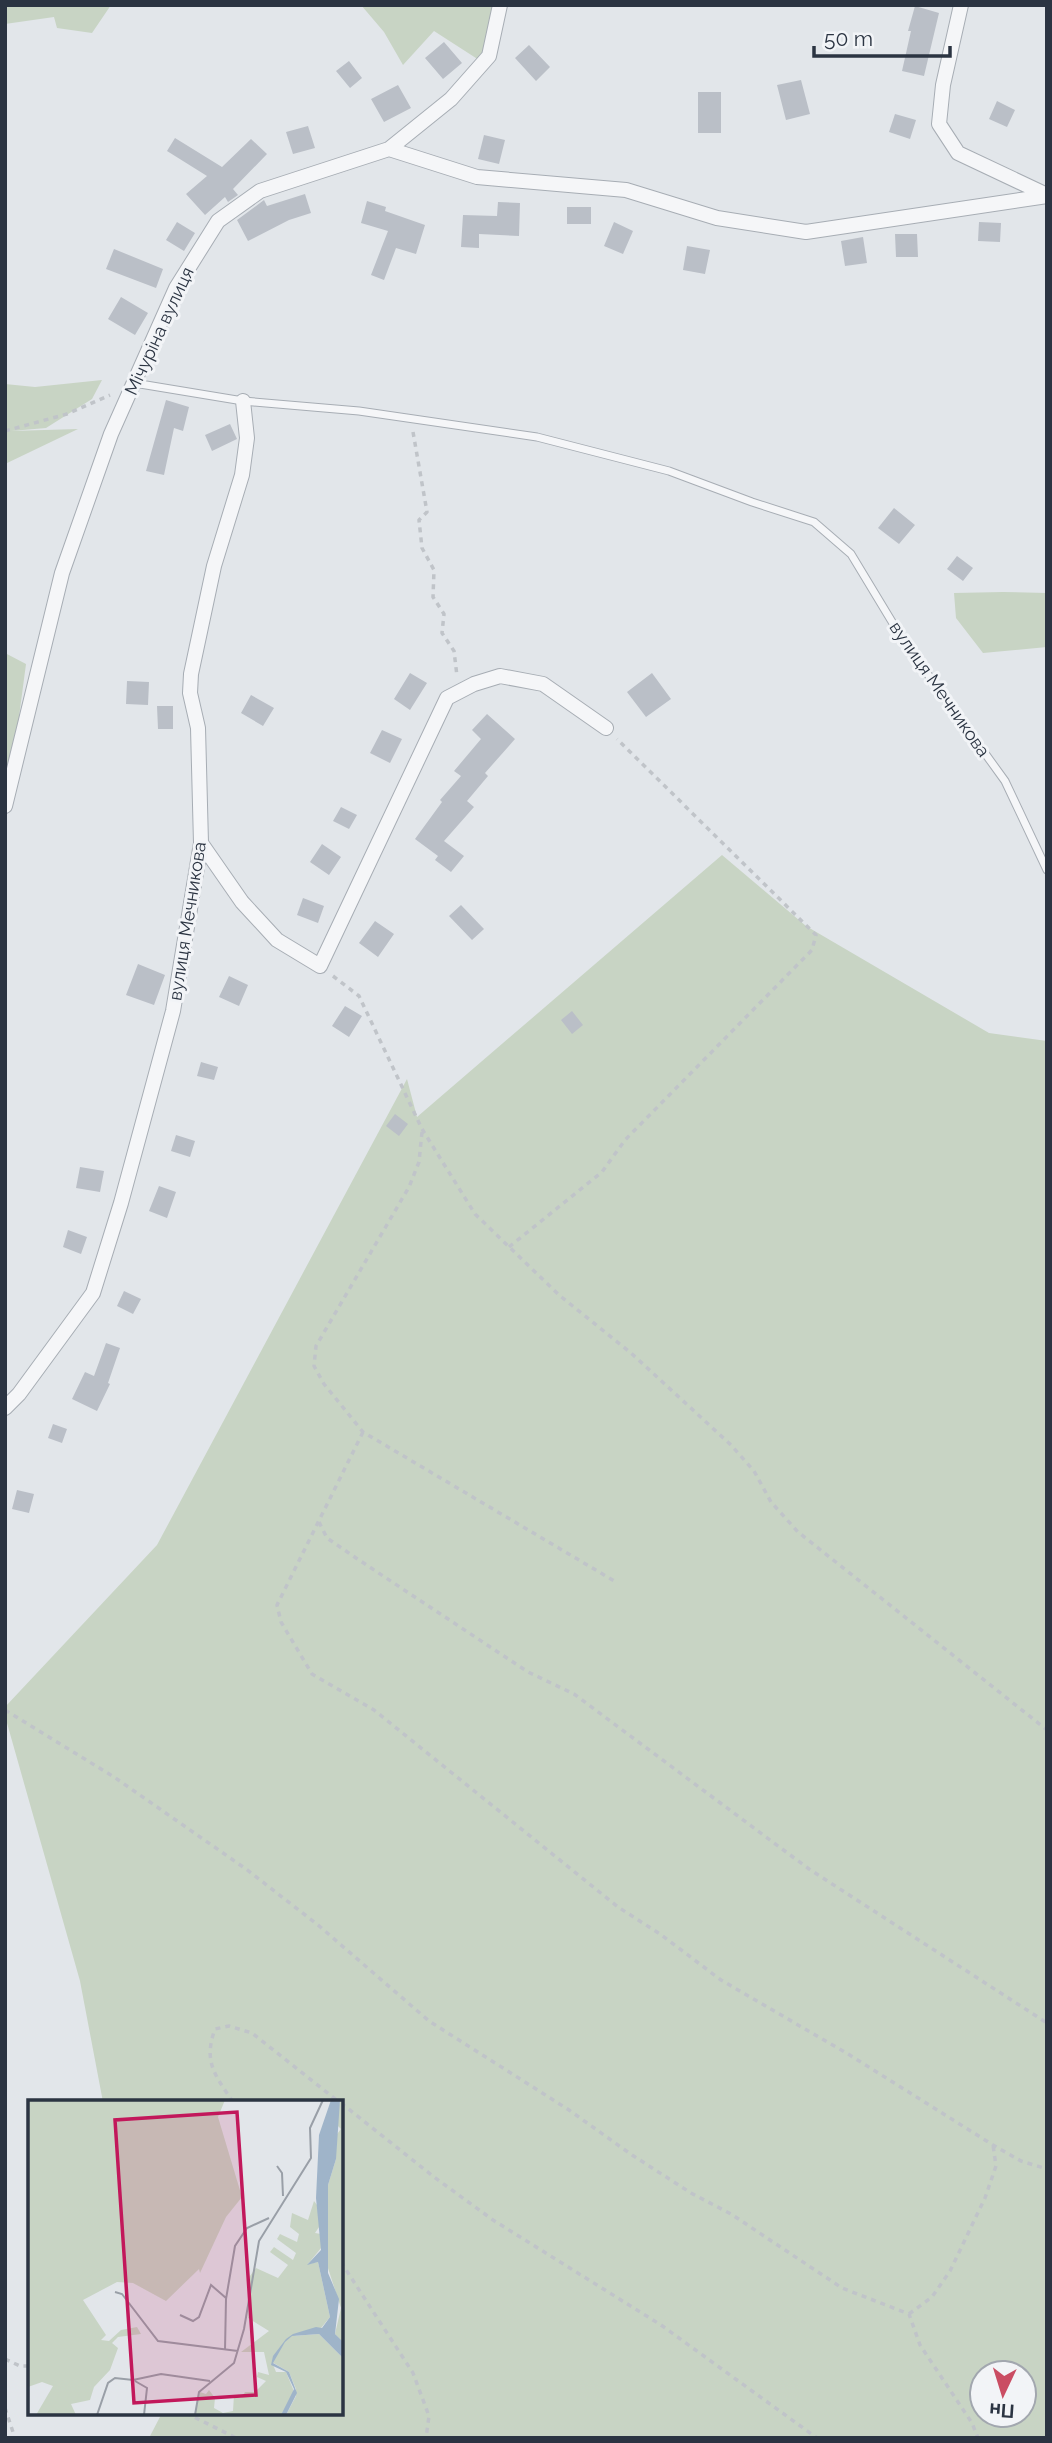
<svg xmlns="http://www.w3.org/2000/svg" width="1052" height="2443" font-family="Raleway,sans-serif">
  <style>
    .green { fill: #c8d4c4; fill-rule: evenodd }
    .building { fill: #babfc7 }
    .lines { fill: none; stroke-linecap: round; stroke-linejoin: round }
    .service-casing { stroke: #a7adb4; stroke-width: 9 }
    .minor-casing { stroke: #a7adb4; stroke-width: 16 }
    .path { stroke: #c0c4c9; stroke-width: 3.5; stroke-dasharray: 5 5; stroke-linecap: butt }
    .service { stroke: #f5f6f8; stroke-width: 7 }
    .minor { stroke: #f5f6f8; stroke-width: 14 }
    .labels { text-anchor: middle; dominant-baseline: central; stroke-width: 6; stroke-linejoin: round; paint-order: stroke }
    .street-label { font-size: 18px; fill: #2b3442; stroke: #f2f4f7 }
    .inset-road { fill: none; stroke: #999fa7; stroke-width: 2 }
    .view { fill: #c2185b; fill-opacity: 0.15; stroke: #c2185b; stroke-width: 3.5 }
    .inset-edge { fill: none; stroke: #2b3442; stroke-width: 3.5 }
  </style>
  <rect width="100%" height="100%" fill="#e2e6ea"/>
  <path class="green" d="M5,5H111L92,33L57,28L54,17L5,24Z
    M361,5H500L491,46L479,60L434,31L403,65L384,32Z
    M102,380L92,399L46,428L11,431L78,429L5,464V384L35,387Z
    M1003,592L1047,593V647L983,653L956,618L954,593Z
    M5,653L26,664L5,822Z
    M722,855L806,926L989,1033L1047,1041V2438H149L162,2413H341V2102H103L80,1981L5,1716V1707L157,1545L407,1079L417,1117ZM982,2373H1024V2415H982Z"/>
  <path class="building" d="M915,6L939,13L924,76L902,71L911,31H908Z
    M444,42L462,63L443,79L425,58Z
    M529,45L550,67L536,81L515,58Z
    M349,61L362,78L350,88L336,71Z
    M801,80L810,114L786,120L777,85Z
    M398,85L411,108L384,122L371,99Z
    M698,92H721V133H698Z
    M997,101L1015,110L1007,127L989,119Z
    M895,114L916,120L910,139L889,132Z
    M308,126L315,148L293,154L286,132Z
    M484,135L505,140L499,164L478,159Z
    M175,138L222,167L251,139L267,154L233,189L238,195L228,202L225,197L205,215L186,194L207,176L167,151Z
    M305,194L311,213L289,220L248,241L237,220L264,200L267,206Z
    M367,201L386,207L385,211L425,225L416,254L396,248L384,280L371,275L388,231L361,223Z
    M498,202L520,203L519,236L479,234V248L461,247L463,215L497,216Z
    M567,207H591V224H567Z
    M177,222L195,233L184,251L166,240Z
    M614,222L633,231L623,254L604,246Z
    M979,222L1001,223L1000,242L978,241Z
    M895,234H917L918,257H896Z
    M863,237L867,263L845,266L841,241Z
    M687,246L710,250L705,274L683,270Z
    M114,249L163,269L156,288L106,269Z
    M121,297L148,313L135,335L108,319Z
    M166,400L189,407L183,431L174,428L164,475L146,471Z
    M230,424L237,439L212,451L205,435Z
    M894,508L915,525L899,544L878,528Z
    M957,556L973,568L963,581L947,569Z
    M410,673L427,683L410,710L394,699Z
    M652,673L671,699L646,717L627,692Z
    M127,681L149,682L148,705L126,704Z
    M251,695L274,708L263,726L241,713Z
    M157,706H173V729H158Z
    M487,714L515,739L485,773L488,776L467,801L474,807L444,841L464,856L451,872L435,860L438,856L415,839L442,802L440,800L461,776L454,771L481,739L472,730Z
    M382,730L402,739L390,763L370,753Z
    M341,807L357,815L349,829L333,821Z
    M322,844L341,857L329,875L310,862Z
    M303,898L324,906L318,923L297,915Z
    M461,905L484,929L472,940L449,916Z
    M375,921L394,934L378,957L359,943Z
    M138,964L165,975L154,1005L126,995Z
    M229,976L248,985L239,1006L219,997Z
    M345,1006L362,1016L349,1037L332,1026Z
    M572,1011L583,1025L572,1034L561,1020Z
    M201,1062L218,1067L214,1080L197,1076Z
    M395,1114L408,1124L399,1136L386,1126Z
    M176,1135L195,1141L190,1157L171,1151Z
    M80,1167L104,1171L100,1192L76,1188Z
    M159,1186L176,1192L167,1218L149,1211Z
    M68,1230L87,1237L81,1254L63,1247Z
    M124,1291L141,1299L133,1314L117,1306Z
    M106,1343L120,1348L108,1383L110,1384L97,1411L72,1399L85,1372L94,1376Z
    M53,1424L67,1429L62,1443L48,1438Z
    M17,1490L34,1494L29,1513L12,1509Z"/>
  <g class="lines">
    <g class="service-casing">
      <path id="service" d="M134,383L243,401L359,411L537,437L669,471L752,502L814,522L851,554L903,640L1005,781L1047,870"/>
    </g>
    <g class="minor-casing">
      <path id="minor" d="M961,5L943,85L939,124L958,153L1047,195
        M389,149L477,177L626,190L717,218L806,232L1047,196
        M5,806L62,573L111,434L176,288L218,221L260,191L389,149L451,99L489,56L500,5
        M201,843L242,902L277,940L320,966L447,698L474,684L500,676L543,684L606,728
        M5,1408L19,1394L93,1293L121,1203L173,1011L201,843L198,728L190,693L191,674L214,566L242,475L247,438L243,401"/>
    </g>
    <path class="path" d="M5,431L67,414L110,395
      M413,432L427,512L419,520L422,548L434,570L433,597L444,614L442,633L454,651L457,676
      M333,976L359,996L422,1129L475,1214L559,1295L631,1353L731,1445L754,1471L771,1502L798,1532L1047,1730
      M422,1132L419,1162L409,1187L316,1346L314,1366L324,1384L363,1432L616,1582
      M509,1247L602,1172L625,1140L812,950L816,935L617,739
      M363,1432L277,1605L281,1622L312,1674L374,1710L618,1907L660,1934L721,1980L848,2054L993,2145L1021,2161L1047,2169
      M319,1522L327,1538L356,1558L528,1672L574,1694L809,1869L1047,2023
      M5,1710L114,1777L246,1869L318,1925L429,2021L569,2110L632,2155L691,2193L731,2214L842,2288L909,2314L920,2345L972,2423L978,2438
      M233,2102C215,2075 203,2062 215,2029L229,2026L252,2033L339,2102
      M341,2103L434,2177L493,2220L661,2325L817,2438
      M341,2262L413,2373L429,2416L426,2438
      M909,2314L932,2297L950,2271L985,2198L996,2166L993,2145
      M5,2359L20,2366H30
      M5,2408L15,2438
      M186,2413L236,2438"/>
    <use href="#service" class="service"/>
    <use href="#minor" class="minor"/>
  </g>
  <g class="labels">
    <g class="street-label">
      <text transform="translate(159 331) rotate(-65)">Мічуріна вулиця</text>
      <text transform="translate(940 689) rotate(55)">вулиця Мечникова</text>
      <text transform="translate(187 921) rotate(-81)">вулиця Мечникова</text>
    </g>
  </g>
  <g transform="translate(28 2100)">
    <rect width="315" height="315" fill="#e2e6ea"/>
    <path d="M0,0H197L190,17L214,97L198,117L172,173L171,169L138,201L105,183L89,182L55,200L78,235L73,240L81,241L93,230L109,227L113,234L90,237L84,243L90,248L82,270L66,287L62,300L43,304L48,315H8L25,286L14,282L0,287ZM312,0H315V243L307,234L313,208L299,165L300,85L308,59L306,38L313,29L308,24ZM286,101L292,109L293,124L287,133L293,134V148L280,164L290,162L302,217L293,228L265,236L291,234L315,258V315H258L268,296V289L261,272L244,262L248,272H258L265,289V298L253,315H167L172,292L178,294L181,290L187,298L186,308L195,313L205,311L206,295L213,298L217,292H227L238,281L229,277L230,272L241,275L236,252H213L241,231L220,218L222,176L228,168L250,178L260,165L242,152L246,147L265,160L268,153L249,139L252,134L269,142L271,134L262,127L264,113L280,120Z" fill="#c8d4c4"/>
    <path d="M303,0H312L308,59L300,85V173L311,199L307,234L315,242V258L291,234L264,236L257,242L245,263L261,272L269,293L258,315H253L266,289L258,272L243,265L245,256L258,239L265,234L288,227L294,228L302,217L290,162L279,165L293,150L288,98L291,35Z" fill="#9fb4c9"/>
    <path class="inset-road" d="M249,66L254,73L255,96M87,192L94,194L130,241L210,251M152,215L165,221L171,217L183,185L198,198M197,250L198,199L207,146L219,128L241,118M107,281L119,288L116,315M69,315L80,283L87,278L105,280L133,274L182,281M167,315L171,292L206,263L216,229L231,141L283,58L282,28L295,0"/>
    <path class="view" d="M209,12L228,295L106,303L87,20Z"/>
    <rect width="315" height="315" class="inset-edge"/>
  </g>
  <rect width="1052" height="2443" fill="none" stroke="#2b3442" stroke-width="14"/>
  <g transform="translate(1003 2394) rotate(184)"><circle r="33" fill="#f2f4f7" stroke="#a2a7af" stroke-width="2"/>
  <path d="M0-5L12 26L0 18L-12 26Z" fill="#ca4d63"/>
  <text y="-10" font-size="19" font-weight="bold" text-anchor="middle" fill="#2b3442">Пн</text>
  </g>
  <path d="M814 46v10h136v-10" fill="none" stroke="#2b3442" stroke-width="3.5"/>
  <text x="824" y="46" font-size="21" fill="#2b3442" stroke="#f2f4f7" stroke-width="5" paint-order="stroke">50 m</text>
</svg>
